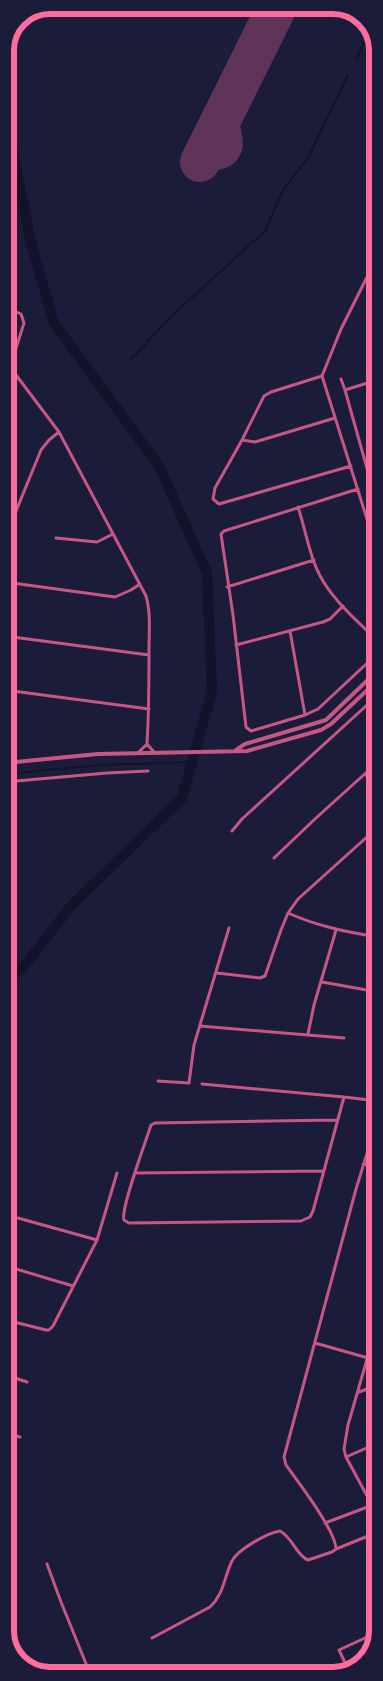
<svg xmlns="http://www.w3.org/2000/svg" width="383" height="1681" font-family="'Roboto Serif',serif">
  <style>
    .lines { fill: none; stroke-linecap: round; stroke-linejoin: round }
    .stream { stroke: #12122b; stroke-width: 2 }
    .river { stroke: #12122b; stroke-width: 10 }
    .taxiway { stroke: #603358; stroke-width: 16 }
    .runway { stroke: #603358; stroke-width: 40 }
    .minor { stroke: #c65784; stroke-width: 3 }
    .tertiary { stroke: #c65784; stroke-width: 4 }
    .rim { fill: none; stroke: #ff6b9d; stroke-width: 6 }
  </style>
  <rect width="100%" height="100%" fill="#1b1b3a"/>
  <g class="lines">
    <path class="stream" d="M356,60L370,29
      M147,342L178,310L265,231L283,190L308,158L348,75
      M131,359L145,345
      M5,774L101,765L192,762"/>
    <path class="river" d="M5,113L31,243L54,323L159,466L207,573L212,691L182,798L71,906L22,969L5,979"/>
    <path class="taxiway" d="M239,85C235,97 232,109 232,123C232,131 237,141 234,149C230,161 215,166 205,158C200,154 200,146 199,140L239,85L248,67"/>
    <path class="runway" d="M200,162L278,5"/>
    <path class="minor" d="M377,257L341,329L322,376L377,551
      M5,307L21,314L24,323L10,367
      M5,365L10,367L59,432L146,596C151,613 149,632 149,650C149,681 149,712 147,744L154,752
      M322,376L271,392L264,396L242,440L215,488L213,499L219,504L351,466
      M341,379L345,390
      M377,380L345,390L377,504
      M5,401L17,376
      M242,440L255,442L335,418
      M358,489L224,531L221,534L233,615L246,727L251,731L305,715L318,709L378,653
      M298,507C306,531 310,560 323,581C337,604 359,623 378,641
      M5,538L41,450L49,440L59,432
      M56,538L97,542L113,534
      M5,582L115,597L131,590L140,584
      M227,587L314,560
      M290,631L305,715
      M5,636L149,655
      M236,645L323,622L330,619L343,606
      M5,690L149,709
      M138,753L147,744
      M365,774L378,788
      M5,782L107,773L148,771
      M232,831L242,819L378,695
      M274,858L316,818L378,762
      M288,913C317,926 346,932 378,937
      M217,973L260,978L265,976L281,930L288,913L298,899L378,827
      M322,982L378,992
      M200,1026L344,1038
      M308,1034L314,1005L336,930
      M158,1081L189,1083L194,1045L229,928
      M202,1084L344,1097L378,1101
      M337,1120L155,1123L151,1125C146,1141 120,1210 124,1220L129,1223L301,1221L310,1217L313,1211C323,1173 334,1135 344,1097
      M363,1164L378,1167
      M135,1173L324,1171
      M6,1174L10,1169
      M18,1218L97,1240
      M6,1266L73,1286
      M6,1320L46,1330H49L53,1326L97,1240L117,1173
      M315,1343L368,1358
      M6,1375L27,1382
      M359,1392L378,1385
      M6,1433L20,1437
      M346,1457L378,1443
      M372,1505L346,1457L344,1449L348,1425L378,1321
      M325,1523L378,1503
      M373,1534L378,1544
      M336,1549L378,1532
      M47,1564L61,1602L91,1676
      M152,1638L210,1607C224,1594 224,1577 232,1561C237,1550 267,1533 280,1531C293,1538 296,1555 308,1560L332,1552L336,1549C336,1531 298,1482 286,1465L284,1457L356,1189L378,1118
      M349,1671L339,1650L378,1632
      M340,1675L348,1670"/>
    <path class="tertiary" d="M236,750L245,744L326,720L378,670
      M5,763L98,754L247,751L321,730L331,724L378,680"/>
  </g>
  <path d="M0 0H383V1681H0ZM50 14H333A36 36 0 0 1 369 50V1631A36 36 0 0 1 333 1667H50A36 36 0 0 1 14 1631V50A36 36 0 0 1 50 14Z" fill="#1b1b3a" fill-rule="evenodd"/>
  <path class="rim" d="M50 14H333A36 36 0 0 1 369 50V1631A36 36 0 0 1 333 1667H50A36 36 0 0 1 14 1631V50A36 36 0 0 1 50 14Z"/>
</svg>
